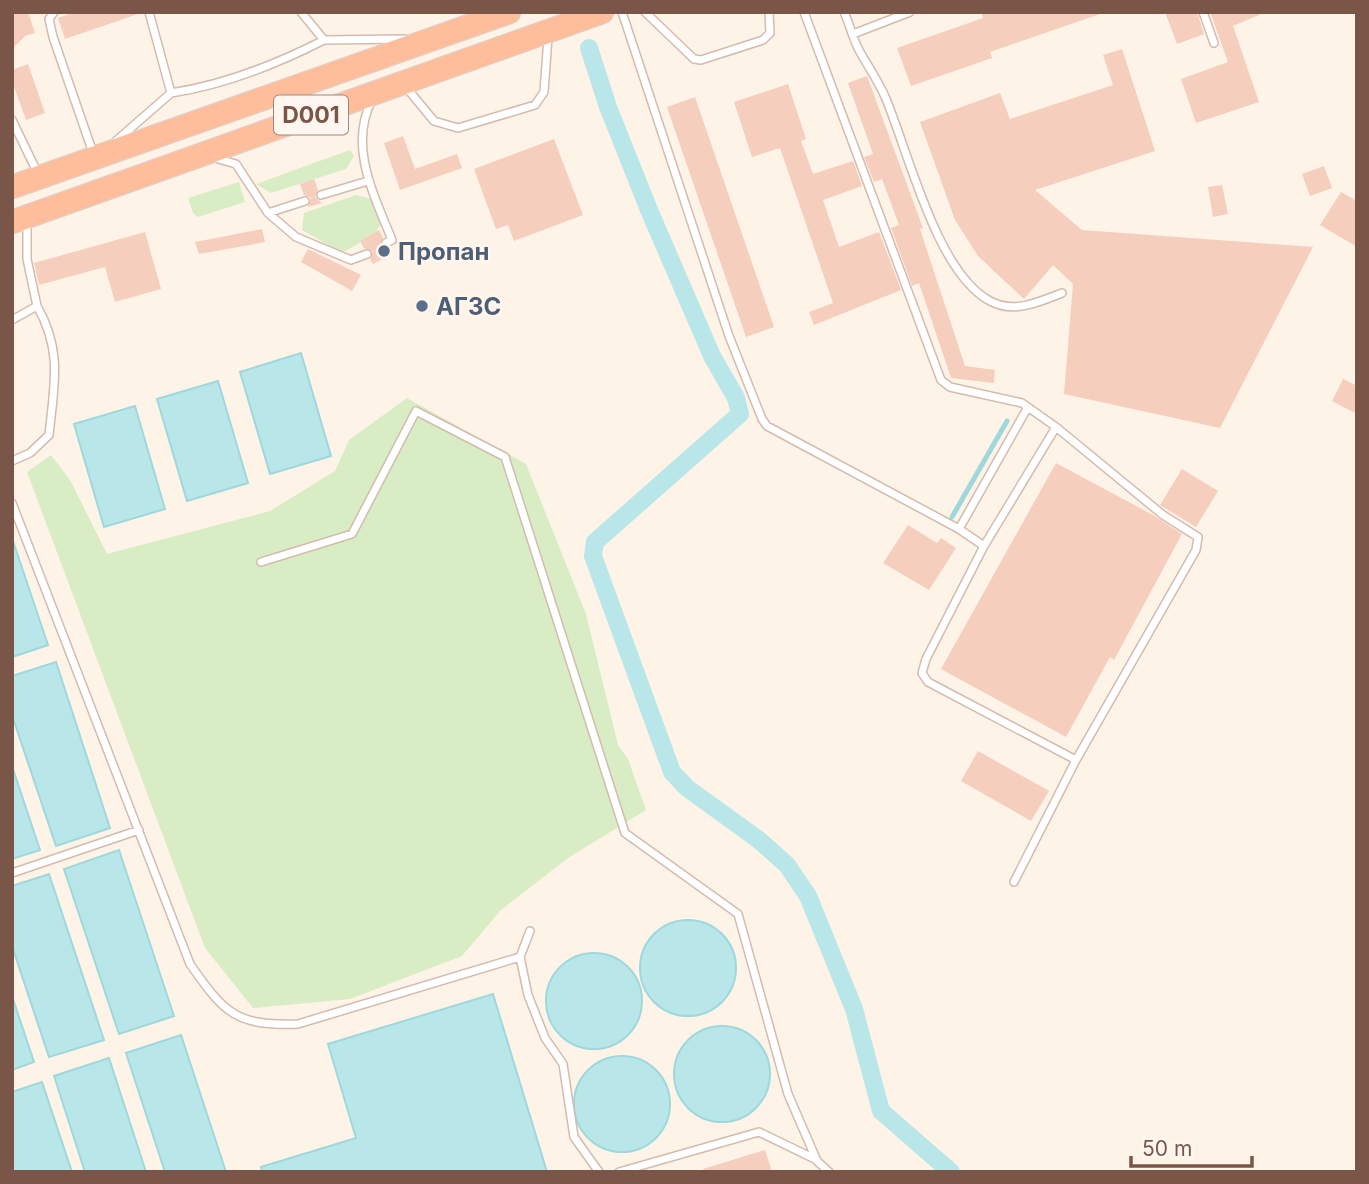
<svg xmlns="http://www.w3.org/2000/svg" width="1369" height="1184" font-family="Inter,sans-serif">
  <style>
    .green { fill: #d8edc4 }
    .water { fill: #b9e7e9; stroke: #9fd8dc; stroke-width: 2 }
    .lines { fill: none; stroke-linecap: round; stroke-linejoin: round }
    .stream { stroke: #9fd8dc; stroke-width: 5 }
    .canal { stroke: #b9e7e9; stroke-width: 18 }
    .building { fill: #f5cebd }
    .service-casing { stroke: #d4bbae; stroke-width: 10 }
    .trunk-casing { stroke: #dcd3d0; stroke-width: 25 }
    .service { stroke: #fff; stroke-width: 7 }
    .trunk { stroke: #febe9c; stroke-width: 23 }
    .service-dot { fill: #5c6f8a; stroke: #fff7ef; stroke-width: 2.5 }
    .labels { text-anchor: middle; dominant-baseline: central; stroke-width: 5; stroke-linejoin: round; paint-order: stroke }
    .shield { fill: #fff7ef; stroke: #a2867b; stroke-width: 2 }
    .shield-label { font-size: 23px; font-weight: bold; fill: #7a5649 }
    .service-label { font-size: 24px; font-weight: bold; fill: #4e5e75; stroke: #fff7ef; text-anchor: start }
  </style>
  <rect width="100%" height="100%" fill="#fef3e7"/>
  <path class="green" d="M350,150L354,156L346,169L271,193L256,184Z
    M239,182L245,202L198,217L193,213L188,198Z
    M356,195L372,199L381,224L375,234L342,253L302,230L304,213Z
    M407,398L526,464L586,614L618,745L628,759L646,810L568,858L501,910L462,956L350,999L253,1008L205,948L27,472L51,455L70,480L107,554L270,511L335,471L349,440Z"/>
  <path class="water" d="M301,353L331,456L270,474L240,372Z
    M218,381L248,483L187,501L157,399Z
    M135,406L165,509L104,527L74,424Z
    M12,538L48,645L12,657Z
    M56,662L110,828L56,846L12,715V676Z
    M12,766L40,850L12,859Z
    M119,850L174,1016L119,1034L64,869Z
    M49,874L104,1040L49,1057L12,946V886Z
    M640 968a48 48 0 1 1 96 0a48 48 0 1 1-96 0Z
    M546 1001a48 48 0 1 1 96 0a48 48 0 1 1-96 0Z
    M493,994L547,1172H262L261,1167L356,1138L328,1044Z
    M12,996L34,1062L12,1070Z
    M674 1074a48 48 0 1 1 96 0a48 48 0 1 1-96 0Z
    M181,1035L226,1172H165L126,1053Z
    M574 1104a48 48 0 1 1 96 0a48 48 0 1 1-96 0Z
    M109,1058L146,1172H85L54,1076Z
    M42,1082L72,1172H12V1092Z"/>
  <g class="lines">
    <path class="stream" d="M952,517L1007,421"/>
    <path class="canal" d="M589,48L608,107L649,210L712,356L736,398L740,414L595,542L593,556L672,772L687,788L759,840L787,865L808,896L854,1009L881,1111L951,1172"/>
  </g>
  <path class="building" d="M12,12H28L35,33L25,36L12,49Z
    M75,12H138V14L65,39L58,18Z
    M981,12H1099L1100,14L990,52L992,58L911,86L897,48L983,18Z
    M1165,12H1197L1204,34L1177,44Z
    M1210,12H1266L1233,26L1259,102L1196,123L1181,79L1228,62Z
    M1122,49L1155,151L1035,190L1082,230L1313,247L1220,428L1064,394L1073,284L1053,265L1024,299L978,256L955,220L920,122L1000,93L1010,119L1113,85L1103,55Z
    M28,64L45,113L26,120L12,81V70Z
    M867,76L923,228L920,229L965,366L995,370L994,383L951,378L919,283L912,286L891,228L899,225L882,179L874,182L864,157L873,154L848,83Z
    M788,84L806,139L801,141L813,174L853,161L862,186L823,200L839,247L879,232L901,290L814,325L809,312L833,303L780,148L752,157L734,102Z
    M695,97L774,327L746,337L667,107Z
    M403,136L415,169L457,154L462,168L400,190L384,143Z
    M554,139L583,215L514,241L508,225L496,229L474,169Z
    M1324,166L1332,188L1310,196L1302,174Z
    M314,179L318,190L315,197L322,203L308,207L311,198L304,195L300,184Z
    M1222,185L1228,214L1213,217L1208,187Z
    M1341,192L1357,201V247L1320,225Z
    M262,229L265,242L199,254L195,242Z
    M379,230L383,238L381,246L389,248L392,254L373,264L370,259L372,251L364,248L360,241Z
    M145,232L161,289L115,302L105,267L39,285L34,263Z
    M308,249L361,275L352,291L301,262Z
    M1343,379L1357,386V414L1332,401Z
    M1056,463L1153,515L1182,534L1114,660L1110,657L1066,737L941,669Z
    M1182,469L1218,491L1196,527L1160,505Z
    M908,525L937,543L941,538L956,548L929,590L883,563Z
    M978,751L1049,791L1031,821L961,781Z
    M765,1150L772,1172H704L703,1169Z"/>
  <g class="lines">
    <g class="service-casing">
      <path id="service" d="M54,12L49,19L53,37L93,153
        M301,12L324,40L405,39
        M622,12L729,336L762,419L767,426L959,529L984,546L1056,427L1022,403L950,387L941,380L804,12
        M645,12L694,59L701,60L763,40L770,33L769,12
        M844,12C850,25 853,40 860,52C869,68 879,82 886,99C909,154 937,273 990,301C1014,314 1039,302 1062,293
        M1203,12L1214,43
        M853,34L910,12
        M405,86L434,121L458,128L535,105L544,92L548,37
        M171,93C223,85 277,64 324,40
        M372,100C348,146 374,195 392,240L386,243
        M12,120L38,174
        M116,141L171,93L149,12
        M215,158L236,164L268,213L296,237L351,260L367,254
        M321,195L368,181
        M268,213L305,201
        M12,320L37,306L27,259V220
        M12,461L30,453L49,435C54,386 63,351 37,306
        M12,503L190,964C225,1014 236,1026 298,1024L520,957
        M959,529L1028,407
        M984,546L926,659L922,673L928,682L1076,760
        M261,562L352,534L416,411L505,457L625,833L738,914L788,1094L817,1161L829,1172
        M12,873L139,830
        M1014,882L1076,760L1196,550L1198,537L1163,515L1056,427
        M530,931L520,957L528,995L545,1038L563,1064L574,1137L599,1172
        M619,1172L759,1132L817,1160"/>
    </g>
    <g class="trunk-casing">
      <path id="trunk" d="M12,187L509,12
        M12,222L602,12"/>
    </g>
    <use href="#service" class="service"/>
    <use href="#trunk" class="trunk"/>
  </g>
  <g class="service-dot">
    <circle cx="384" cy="251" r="7"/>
    <circle cx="422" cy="306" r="7"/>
  </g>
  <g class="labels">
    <rect class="shield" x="274" y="95.5" width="74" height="39" rx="5"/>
    <g class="shield-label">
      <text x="311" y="115">D001</text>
    </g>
    <g class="service-label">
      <text x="398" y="251">Пропан</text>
      <text x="436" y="306">АГЗС</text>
    </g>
  </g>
  <rect width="1369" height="1184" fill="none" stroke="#7a5649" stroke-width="28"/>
  <path d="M1131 1156v10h121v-10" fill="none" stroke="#7a5649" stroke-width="3.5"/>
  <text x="1142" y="1156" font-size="21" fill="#7a5649" stroke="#fff7ef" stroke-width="5" paint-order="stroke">50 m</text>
</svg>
